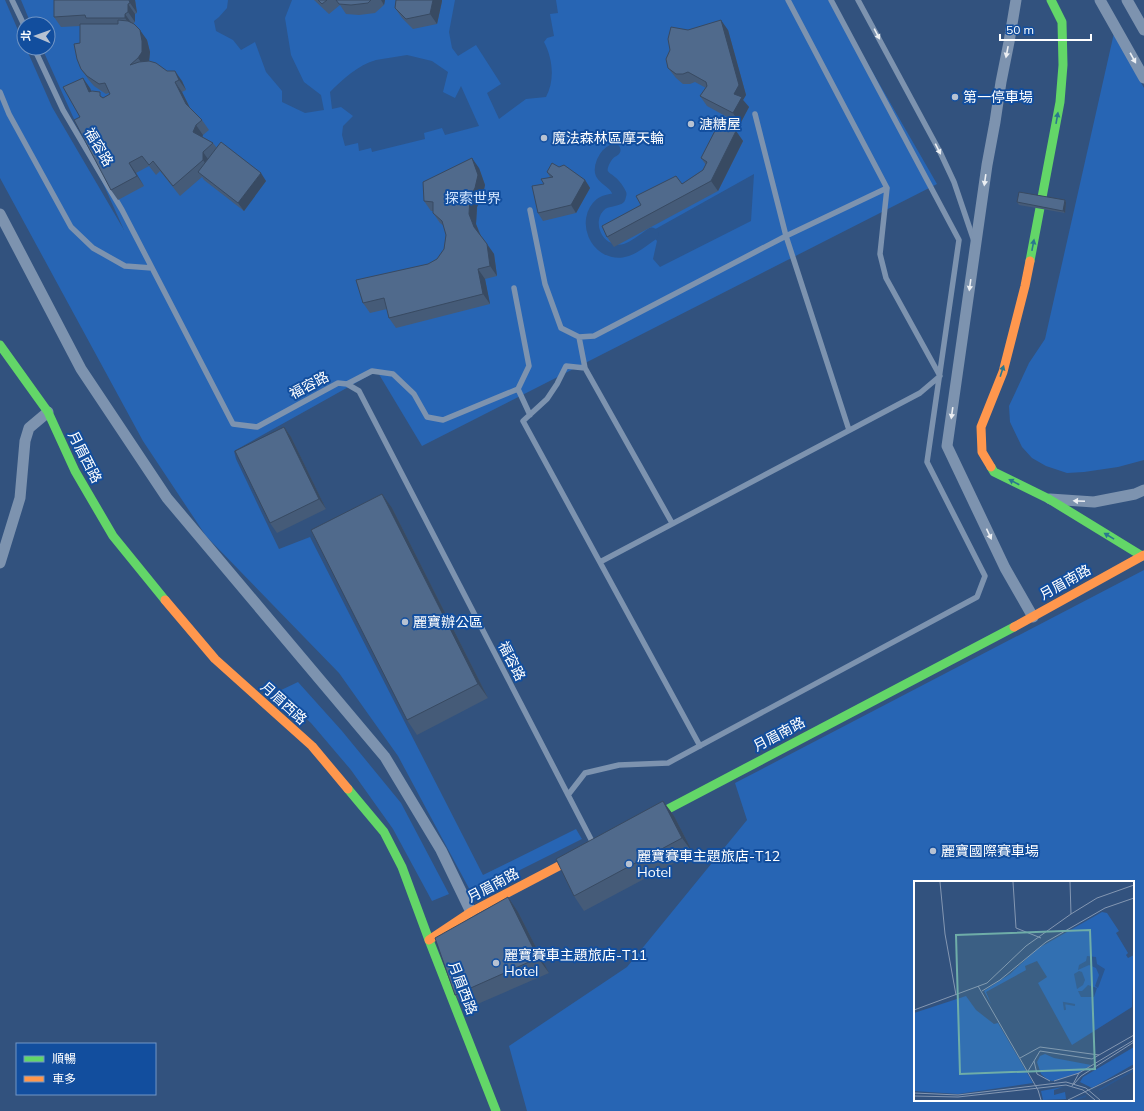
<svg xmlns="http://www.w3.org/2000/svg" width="1144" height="1111" font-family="Mulish,'Noto Sans TC',sans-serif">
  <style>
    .green { fill: #2765b4; fill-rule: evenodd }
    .water { fill: #2b568f }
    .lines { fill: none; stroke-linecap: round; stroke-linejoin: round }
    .canal { stroke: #2b568f; stroke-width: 13 }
    .lane { stroke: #7d93af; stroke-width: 5.5 }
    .street { stroke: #7d93af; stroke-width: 11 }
    .fast { stroke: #63d668; stroke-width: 9 }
    .slow { stroke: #ff974d; stroke-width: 9 }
    .wall { fill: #455b78 }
    .shaded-wall { fill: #384a62 }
    .building { fill: #506a8c; stroke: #384a62 }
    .oneway { fill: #eceff3 }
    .oneway2 { fill: #2a778e }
    .poi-dot { fill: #b7c2d2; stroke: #124e9e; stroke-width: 1.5 }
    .labels { text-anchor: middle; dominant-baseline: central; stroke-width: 4; stroke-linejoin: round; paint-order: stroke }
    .poi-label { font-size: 14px; fill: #fff; stroke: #124e9e; text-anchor: start }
    .street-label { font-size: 14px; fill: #fff; stroke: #124e9e }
    .park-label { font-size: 14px; fill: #d2e5fe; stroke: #124e9e }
    .inset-river { fill: none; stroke: #2b568f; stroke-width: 2 }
    .inset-road { fill: none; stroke: #8497b2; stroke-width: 1 }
    .view { fill: #6fada8; fill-opacity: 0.15; stroke: #6fada8; stroke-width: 2 }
    .inset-edge { fill: none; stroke: #fff; stroke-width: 2 }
  </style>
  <rect width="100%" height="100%" fill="#32527e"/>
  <path class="green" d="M0,0H5L24,44V48H26L52,107L124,230L42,48H48V24H31L21,0H831L937,184L422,446L377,371L234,451L236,459L279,549L310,537L483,875L576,829L582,839L472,894L398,756L339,673L206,536L143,441L0,178Z
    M1114,33L1144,88V460L1118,467L1084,472L1067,473L1046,466L1032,458L1022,447L1010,422L1009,406L1029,363L1045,339Z
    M1144,570V1111H527L509,1046L627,967L747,820L735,783ZM915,882H1133V1100H915Z
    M298,682L342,731L401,803L449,894L432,901L393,829L351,770L311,723L277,692Z"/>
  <path class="water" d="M228,0H292L285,18L291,55L304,82L321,95L324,110L305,113L282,102V91L266,72L255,42L241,50L233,40L216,31L214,21L219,17L227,8Z
    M455,0H556L558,13L550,14L554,36L547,38L544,42C553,59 555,80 546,97L526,99L499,119L487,93L501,84L476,45L458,56L452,48L449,32Z
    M407,55L432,61L448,72L443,92L455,98L461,86L479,126L445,135L442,128L424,133L425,139L372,152L371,148L359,151L358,143L345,146L342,135L343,126L353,116L341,107L332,109L330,92C343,79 358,65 376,60C386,58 397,57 407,55Z
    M754,174L751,221L660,267L653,259L657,241L650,232Z"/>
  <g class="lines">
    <path class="canal" d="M614,150C608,153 606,156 603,162C597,177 607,177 614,185C617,188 618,191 620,194L619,198C613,201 606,200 601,204C582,220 596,254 622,251C632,250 643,240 652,234"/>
    <path class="lane" d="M12,0L24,25
      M858,0L940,152L954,182L974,241
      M34,48L63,110L122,210L233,424L257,427L338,383L347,384L359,391L595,847
      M0,92L9,114L71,227L93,248L125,266L152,268
      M755,114L786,236L849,430
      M530,210L545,284L561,328L579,337L594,336L786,236L887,188
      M579,337L585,368L566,366L557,384L547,399L523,421L700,746
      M585,368L672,523
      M347,384L372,371L393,374L414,394L427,417L443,420L518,389L529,366L514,288
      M518,389L530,415
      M600,562L920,393L940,376L886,278L880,254L887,188L788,0
      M568,795L585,773L619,765L668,763L977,597L985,576L927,462L959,240L831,0"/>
    <path class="street" d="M1016,0L1009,42L1001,82L995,122L987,165L947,446L1005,568L1033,617
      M1100,0L1144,78
      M1127,0L1144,30
      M0,214L81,369L167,498L385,757L441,850L471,912
      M1050,499L1094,502L1135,494L1144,490
      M0,563L20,498L25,441L29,428L48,412"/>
    <path class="fast" d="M1030,261L1060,102L1063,65L1062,22L1051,0
      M0,345L48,412L75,471L113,536L165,600
      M991,467L994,472L1049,499L1142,556
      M348,789L384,832L402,867L429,940L496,1111
      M651,818L1014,627"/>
    <path class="slow" d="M991,467L982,452L981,427L1003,372L1025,286L1030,261
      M165,600L215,659L312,746L348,789
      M1014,627L1144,555
      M429,940L471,912L576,857"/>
  </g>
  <path class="wall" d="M135,0L137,13L135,14V22L133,24L147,40L150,52L149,61L167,71L182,81L186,90L182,92L190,108L202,120L209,130L203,135V137L213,143L217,148L266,181L244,211L204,180L202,177L180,196L160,171L156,175L149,166L136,173L144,186L118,200L111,190L80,117L90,88L91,91L104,98L110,94L109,93L106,94L94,86L88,79L81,69L80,26L61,27L54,17Z
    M314,0H385L384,5L375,13L359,15L346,14L340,5L329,14Z
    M442,1L437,24L413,29L402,18L395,8Z
    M688,30H728L746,95L743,100L749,107L740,124L707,106L700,96L706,88L695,82L690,84H683L676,78L668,68Z
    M736,131L743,141L718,191L614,247L607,237L641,205L682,184L703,170L706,165L701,158Z
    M559,167L585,180L590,188L576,213L543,221L538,213L544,184L550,177L547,172Z
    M479,168L485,185L482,198L477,207L476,224L481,236L494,254L497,276L485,279L490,304L396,328L389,318L387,309L370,313L363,303L428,264L437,259L444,249L446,235L444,226L440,223L433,213V211H431L424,201Z
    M1065,200L1066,203L1065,213L1019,205L1017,202Z
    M284,427L291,437L326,509L277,533L270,523Z
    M392,508L488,698L417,735L407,720Z
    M663,801L674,816L693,853L584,911L574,896Z
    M518,912L549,973L466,1009L455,995Z"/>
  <path class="shaded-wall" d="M129,0H135L137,13L130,3Z
    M381,0H385L384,5Z
    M433,0H442V1L437,24L430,14Z
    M128,4L135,14V22L128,12Z
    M125,14L132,24V28L125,18Z
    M721,20L728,30L746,95L743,100L749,107L740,124L733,113L734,94Z
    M140,30L147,40L150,52L149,62L145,68L138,58Z
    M175,71L182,81L186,90L179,80Z
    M83,78L90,88L96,102L89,92Z
    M175,82L182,92L193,114L186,104Z
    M196,125L203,135L200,142L193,132Z
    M736,131L743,141L718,191L711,181Z
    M203,152L210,162V170L203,160Z
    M472,158L479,168L485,185L482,198L477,207L476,224L481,237L474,227L469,214Z
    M129,163L136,173L144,186L137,176Z
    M261,173L266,181L244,211L238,203Z
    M585,180L590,188L576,213L571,205Z
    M1065,200L1066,203L1065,213L1063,211Z
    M487,244L494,254L497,276L490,266Z
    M478,269L485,279L490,304L483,294Z
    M284,427L291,437L326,509L319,499Z
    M382,494L392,508L488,698L478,684Z
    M663,801L674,816L693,853L682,838Z
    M508,897L518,912L549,973L538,958Z"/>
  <path class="building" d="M54,0H129L130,3L128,4V12L125,14V18H86L85,15L54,17Z
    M318,0H327L322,4Z
    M336,0H371L368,3L351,5L339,4Z
    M396,0H433L430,14L406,19L395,8Z
    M118,20L128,21L134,24L140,30L142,41V52L138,58L130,65L139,62L149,61L156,63L167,71H175L179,80L175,82L186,104L202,120L196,125L193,132L213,143L203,152V160L173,186L153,161L149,165L142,156L129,163L137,176L111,190L74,120L80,117L63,87L83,78L89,92L92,91L100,92V96L103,98L110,94L105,83L99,84L87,76L81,69L77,59L74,44L80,43V24H118Z
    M721,20L739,85L734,94L742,97L733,113L700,96L707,86L706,82L688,72L683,74H676L668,68L666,59L670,50L668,39L671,27L688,30Z
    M719,123L736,131L711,181L607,237L602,226L641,205L636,196L676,176L682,184L703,170L707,162L701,158Z
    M221,142L261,173L238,203L198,172Z
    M472,158L478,175L475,188L470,197L469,214L474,227L487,244L490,266L478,269L483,294L389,318L384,298L363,303L356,280L428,264L437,259L444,249L446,235L442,221L433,213V202L424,201L423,182Z
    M552,163L559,167L564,165L585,180L571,205L538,213L532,186L544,184L541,179L553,177L547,172Z
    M1019,192L1065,200L1063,211L1017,202Z
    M284,427L319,499L270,523L235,451Z
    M382,494L478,684L407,720L311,530Z
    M663,801L682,838L574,896L556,859Z
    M508,897L538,958L455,995L435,938Z"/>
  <defs><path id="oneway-solid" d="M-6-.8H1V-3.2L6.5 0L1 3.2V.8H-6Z"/></defs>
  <g class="oneway">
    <use href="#oneway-solid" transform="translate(877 34) rotate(62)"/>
    <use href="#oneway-solid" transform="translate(1007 52) rotate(101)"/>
    <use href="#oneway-solid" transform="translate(1133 58) rotate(61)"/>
    <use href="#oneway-solid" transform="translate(938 149) rotate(63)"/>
    <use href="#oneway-solid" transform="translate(985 180) rotate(98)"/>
    <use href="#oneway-solid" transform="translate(970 285) rotate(98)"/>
    <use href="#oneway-solid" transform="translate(952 413) rotate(98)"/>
    <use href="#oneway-solid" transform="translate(1079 501) rotate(-177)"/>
    <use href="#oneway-solid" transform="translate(989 534) rotate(65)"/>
  </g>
  <g class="oneway2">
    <use href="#oneway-solid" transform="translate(1057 118) rotate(-80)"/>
    <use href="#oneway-solid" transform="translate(1033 245) rotate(-79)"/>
    <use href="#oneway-solid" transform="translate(1002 371) rotate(-72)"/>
    <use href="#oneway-solid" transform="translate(1014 482) rotate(-153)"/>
    <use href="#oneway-solid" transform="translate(1109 536) rotate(-149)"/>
  </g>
  <g class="poi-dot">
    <circle cx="955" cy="97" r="4"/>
    <circle cx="691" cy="124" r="4"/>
    <circle cx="544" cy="138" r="4"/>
    <circle cx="405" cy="622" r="4"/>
    <circle cx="933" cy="851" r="4"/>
    <circle cx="629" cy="864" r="4"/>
    <circle cx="496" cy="963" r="4"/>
  </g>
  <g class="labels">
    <g class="poi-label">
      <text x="963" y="97">第一停車場</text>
      <text x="699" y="124">溏糖屋</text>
      <text x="552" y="138">魔法森林區摩天輪</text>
      <text x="413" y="622">麗寶辦公區</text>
      <text x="941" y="851">麗寶國際賽車場</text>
      <text x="637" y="856">麗寶賽車主題旅店-T12<tspan x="637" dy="16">Hotel</tspan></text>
      <text x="504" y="955">麗寶賽車主題旅店-T11<tspan x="504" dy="16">Hotel</tspan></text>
    </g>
    <g class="street-label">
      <text transform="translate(99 147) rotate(59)">福容路</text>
      <text transform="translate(309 385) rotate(-28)">福容路</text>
      <text transform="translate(85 457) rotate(63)">月眉西路</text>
      <text transform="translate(1065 582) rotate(-29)">月眉南路</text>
      <text transform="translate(512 661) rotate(63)">福容路</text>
      <text transform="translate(284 703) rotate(42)">月眉西路</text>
      <text transform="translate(779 734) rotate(-28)">月眉南路</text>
      <text transform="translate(493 885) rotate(-28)">月眉南路</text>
      <text transform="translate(463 988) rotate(69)">月眉西路</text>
    </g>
    <g class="park-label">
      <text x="473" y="198">探索世界</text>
    </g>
  </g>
  <g transform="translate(914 881)">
    <rect width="220" height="220" fill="#32527e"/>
    <path d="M188,31L193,32L205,50L202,52L214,72L212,74L214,77L220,74L218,126L158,164L124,102L133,96L123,80L111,85L112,89L72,111L77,123L70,110L96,93L123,68ZM52,115L62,129L80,143L84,142L119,202L44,213L0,210V132ZM220,166V183L178,207L166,201L169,196ZM131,173L140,177L177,184L165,192L139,200L134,199L127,193L123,181L126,175ZM149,206L140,209V214L151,211L152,218L129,219L127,210Z" fill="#2765b4"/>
    <path d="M173,75L182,76L183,83L191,88L184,107L181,105L185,94L182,87L175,84L164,89L165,84L172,80ZM165,90L168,91L171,99L169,104L163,108L160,93ZM174,104L183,107L180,116H167L164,110H168Z" fill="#2b568f"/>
    <path class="inset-river" d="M151,129L150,122L161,124M185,209L220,189M160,219L172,215"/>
    <path class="inset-road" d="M26,1L31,53L42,114M99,1L102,47L127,57M156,1L157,33M64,105L124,209L127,219M68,110L86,99L132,61L191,27L220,17M0,129L73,102L112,65L157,33L183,17L220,4M106,177L126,166L185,174M120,180L123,193L136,200M114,190L126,170L178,178L220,154M140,200L165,192M160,203L167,195L220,161M158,205L165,192L220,159M0,212L44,214L152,201L172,207L186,219M0,215L44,216L152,204L169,209L181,219M154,219L220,187"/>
    <path class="view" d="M176,49L181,188L46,193L42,54Z"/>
    <rect width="220" height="220" class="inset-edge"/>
  </g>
  <rect x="16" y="1043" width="140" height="52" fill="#124e9e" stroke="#7195c5"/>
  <rect x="24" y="1056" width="20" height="6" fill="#63d668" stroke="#7195c5"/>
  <text x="52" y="1063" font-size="12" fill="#ffffff">順暢</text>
  <rect x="24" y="1076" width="20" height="6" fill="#ff974d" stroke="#7195c5"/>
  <text x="52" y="1083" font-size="12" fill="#ffffff">車多</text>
  <g transform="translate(36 36) rotate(272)"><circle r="19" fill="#124e9e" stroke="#7195c5"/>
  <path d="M0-3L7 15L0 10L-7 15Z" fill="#b7c2d2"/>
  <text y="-6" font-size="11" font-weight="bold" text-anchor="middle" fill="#ffffff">北</text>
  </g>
  <path d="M1000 34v6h91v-6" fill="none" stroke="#ffffff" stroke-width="2"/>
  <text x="1006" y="34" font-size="12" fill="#ffffff" stroke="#124e9e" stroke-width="3" paint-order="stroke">50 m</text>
</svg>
